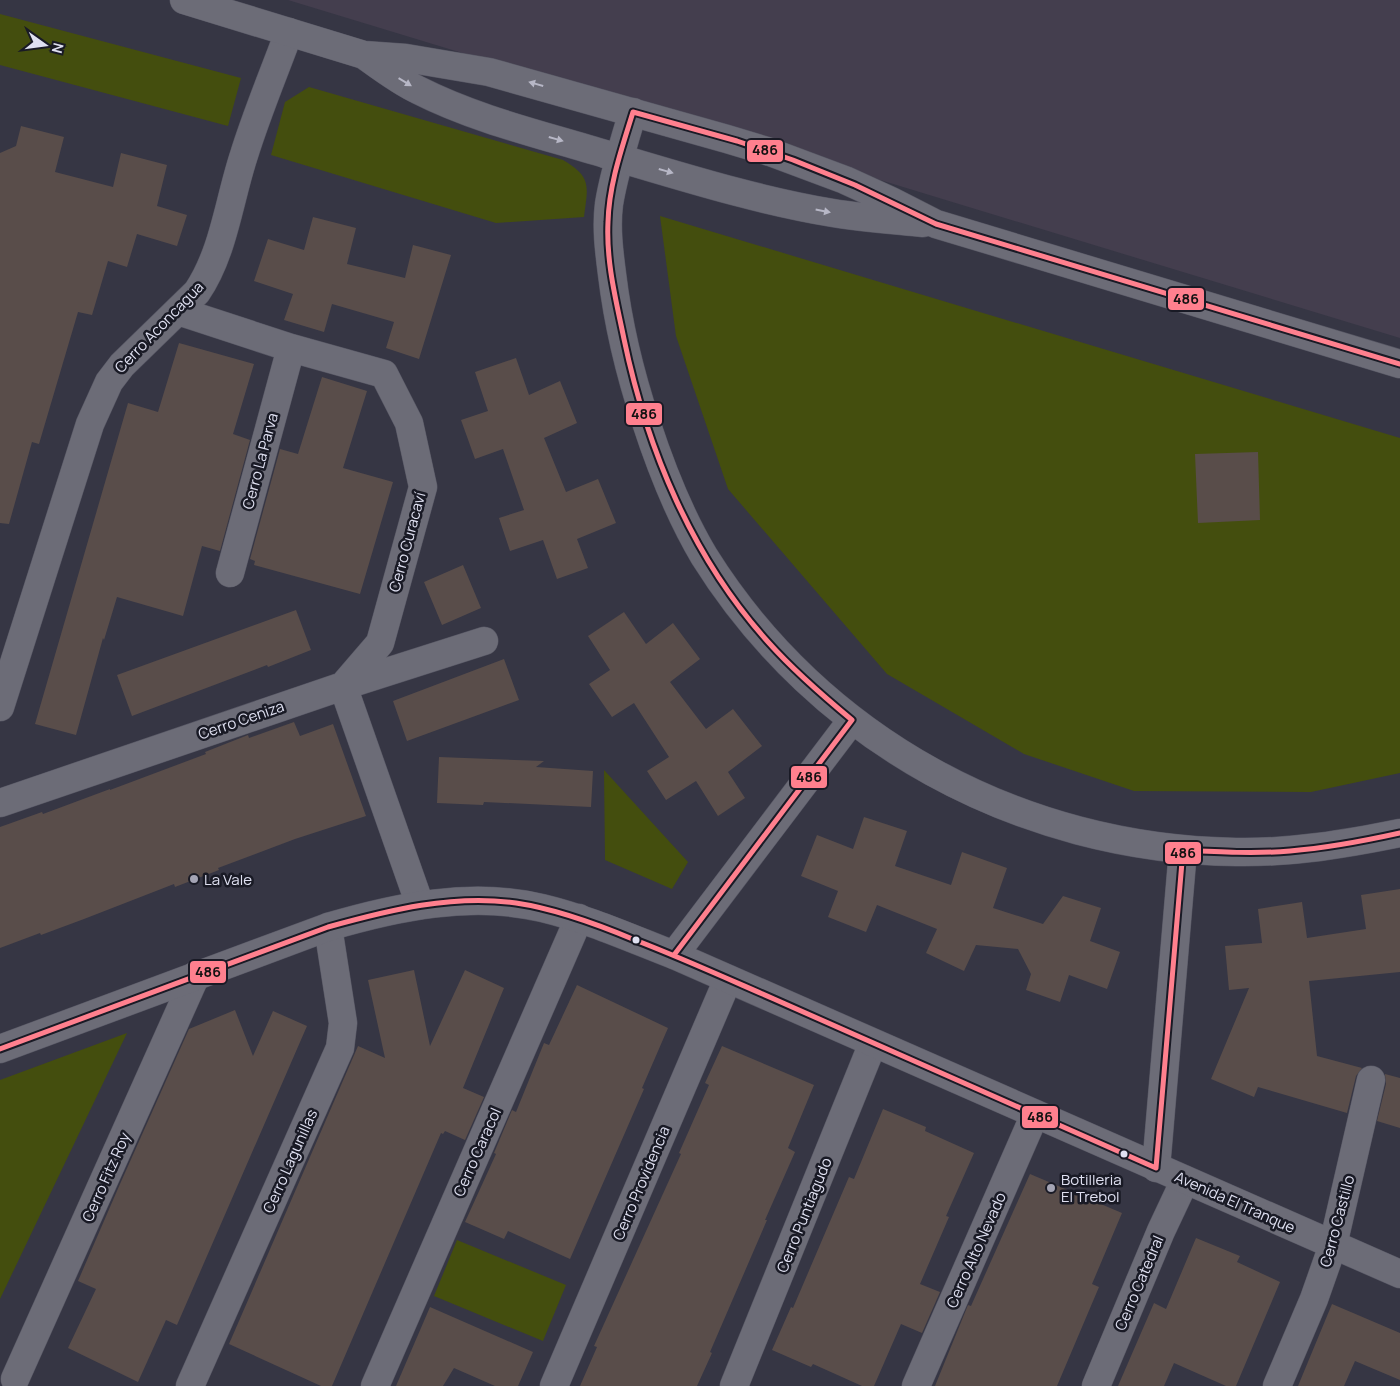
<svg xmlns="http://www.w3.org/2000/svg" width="1400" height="1386" font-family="Manrope,sans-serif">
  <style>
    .industrial { fill: #443e4e }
    .green { fill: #444e0e }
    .building { fill: #594d4a }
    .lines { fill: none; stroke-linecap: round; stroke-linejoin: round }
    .minor-casing { stroke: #555562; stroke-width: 29 }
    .tertiary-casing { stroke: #555562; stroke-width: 29 }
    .minor { stroke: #6c6c77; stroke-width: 28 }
    .tertiary { stroke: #6c6c77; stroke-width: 28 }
    .bus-1-casing { stroke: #191a25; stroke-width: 9 }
    .bus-1 { stroke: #ff808e; stroke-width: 5 }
    .oneway { fill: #b7b7c6 }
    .poi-dot { fill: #a4a4b4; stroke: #191a25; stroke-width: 2 }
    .bus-dot { fill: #dfe0f1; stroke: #191a25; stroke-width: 2 }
    .labels { text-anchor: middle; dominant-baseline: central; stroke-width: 5; stroke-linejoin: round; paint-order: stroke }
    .street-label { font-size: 15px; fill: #dfe0f1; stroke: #191a25 }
    .poi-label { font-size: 15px; fill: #dfe0f1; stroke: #191a25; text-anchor: start }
    .line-badge { stroke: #191a25; stroke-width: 2 }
    .pale-badge-label { font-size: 14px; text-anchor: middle; font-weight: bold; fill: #111 }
  </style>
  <rect width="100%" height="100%" fill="#363644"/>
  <path class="industrial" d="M288,0H1400V338Z"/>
  <path class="green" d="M0,14L241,78L228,126L0,65Z
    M309,87L563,160C592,177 588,186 584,217L496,223L271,155L285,102Z
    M660,216L1400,438V773L1311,792L1134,791L1024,754L887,674L728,489L676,336Z
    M604,770L688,862L672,889L605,860Z
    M127,1033L0,1299V1080Z
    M457,1240L566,1285L543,1341L434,1296Z"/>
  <path class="building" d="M21,126L64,137L55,172L113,187L121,153L167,165L157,206L187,215L177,246L137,234L127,267L108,261L92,315L78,312L39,444L32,442L9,524L0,523V153L16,146Z
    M313,217L356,228L347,264L405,278L413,245L451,255L419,359L386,348L394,322L332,304L324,332L284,320L293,294L254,281L268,239L304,250Z
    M179,343L254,364L233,434L250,440L220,551L202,546L183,616L117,597L104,640L103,638L76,735L35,724L128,403L158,412Z
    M516,358L529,395L560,381L577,423L544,438L566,492L598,479L616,523L577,539L588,568L557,579L543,540L510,551L499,518L524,510L503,449L475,459L461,420L488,411L475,372Z
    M322,377L367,391L343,468L393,482L360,594L254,565L255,561L250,559L280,449L298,454Z
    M1258,452L1260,520L1198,523L1195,454Z
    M463,565L481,608L442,625L424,582Z
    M296,610L311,650L268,667L267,665L132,716L117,675Z
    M624,612L646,644L673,623L700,659L670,682L706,729L733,709L762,746L728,772L745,798L718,816L696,781L666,800L647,771L669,757L634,703L612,717L589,684L610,670L588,636Z
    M504,659L519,700L407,741L393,701Z
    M294,722L300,736L333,724L366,816L295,839L218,868L219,870L175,887L174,884L84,919L41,935L40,933L0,948V827L42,812L43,814L110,789V790L206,754L205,752L248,735L249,738Z
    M439,757L544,761L536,767L593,771L591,807L484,802L483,805L437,803Z
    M864,817L907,831L895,866L951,885L962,852L1007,868L993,908L1043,924L1063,896L1101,908L1090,941L1120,952L1107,989L1069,975L1060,1002L1026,990L1031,974L1018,949L976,945L964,971L926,953L937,929L877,905L866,932L828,917L838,891L801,876L817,835L853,849Z
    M1400,889V972L1309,981L1317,1056L1362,1068L1356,1076L1347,1113L1258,1087L1254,1097L1211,1079L1249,988L1229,990L1225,946L1262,943L1258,909L1302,902L1307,938L1366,929L1361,895Z
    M414,970L430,1046L465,970L504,988L463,1088L484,1097L465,1140L445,1131L443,1134L441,1133L332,1386H321L229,1344L358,1046L385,1058L368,980Z
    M577,985L668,1028L642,1088L644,1089L570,1259L508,1231L504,1239L465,1222L496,1154L494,1153L512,1110L516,1112L544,1043L549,1045Z
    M235,1010L253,1056L273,1011L307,1026L177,1325L166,1320L138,1382L68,1348L96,1289L78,1281L120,1184L189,1029Z
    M722,1046L814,1085L788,1148L795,1152L765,1220H767L710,1352L712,1353L697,1386H580L597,1347L594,1346L681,1154L679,1153L709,1085L705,1083Z
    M1385,1074L1400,1078V1128L1377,1121L1386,1084Z
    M883,1109L926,1127L925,1131L974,1153L946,1216L949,1217L920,1284L940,1292L922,1333L901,1324L874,1386H862L813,1364L811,1367L772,1350L791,1307L793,1308L849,1177L854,1179Z
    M1030,1174L1122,1213L1092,1284L1099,1287L1057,1386H935L968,1305L971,1306Z
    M1196,1238L1240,1256L1237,1262L1280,1282L1236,1386H1226L1174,1363L1164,1386H1118L1154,1303L1166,1309Z
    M1332,1304L1400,1333V1380L1355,1361L1344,1386H1298Z
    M430,1307L533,1352L518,1386H495L454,1368L443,1386H396Z"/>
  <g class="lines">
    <g class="minor-casing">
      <path id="minor" d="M633,112C624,142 614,173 609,204C606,227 609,251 612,274C618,324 630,374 646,422C661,468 679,514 704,556C819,740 1020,849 1236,852C1292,853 1346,844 1400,833
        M178,311L291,348L384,374L409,423L423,487L380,643L343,686
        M230,573L291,348
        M343,686L420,905
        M0,707L90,424L109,382L122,365L197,292C224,252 229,200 244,155C257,113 274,73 289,32
        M0,803L343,686L484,641
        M674,955L852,720
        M1156,1168L1183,850
        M15,1379L196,975
        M190,1386L340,1048L343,1023L328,927
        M375,1386L579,918
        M554,1386L728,979
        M734,1386L873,1043
        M916,1386L1035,1114
        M1096,1386L1161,1231L1185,1180
        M1277,1386L1314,1299L1333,1245L1371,1080"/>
    </g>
    <g class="tertiary-casing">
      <path id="tertiary" d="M184,0L364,55L406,58L489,72L727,139L770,152L845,180L891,201L936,224L1400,364
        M364,55C382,68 399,81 418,90C477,120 543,135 605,154C680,176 755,200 833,213C863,218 893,220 923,223
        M0,1049L328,927C396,907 471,891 542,908C588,919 630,938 674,955L1400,1274"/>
    </g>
    <use href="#minor" class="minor"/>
    <use href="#tertiary" class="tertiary"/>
    <g class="bus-1-casing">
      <path id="bus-1" d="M674,955L852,720C823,696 794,671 769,643C692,558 647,449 624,339C616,300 606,262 608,222C609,184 622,148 633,112L737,141L793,160L855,185L936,224L1400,364
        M0,1049L328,927C389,910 453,894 516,903C557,909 597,924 635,940C682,958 728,979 774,999C901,1055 1029,1112 1156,1168L1183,850C1219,852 1255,854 1290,851C1327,848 1364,841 1400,833"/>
    </g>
    <use href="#bus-1" class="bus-1"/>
  </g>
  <defs><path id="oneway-solid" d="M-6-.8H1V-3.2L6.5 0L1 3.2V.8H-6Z" transform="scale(1.25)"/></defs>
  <g class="oneway">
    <use href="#oneway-solid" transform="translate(405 82) rotate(31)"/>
    <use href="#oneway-solid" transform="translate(536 84) rotate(-164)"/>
    <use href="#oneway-solid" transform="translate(556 139) rotate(16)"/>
    <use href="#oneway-solid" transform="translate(666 171) rotate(16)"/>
    <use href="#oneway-solid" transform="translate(823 211) rotate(11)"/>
  </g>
  <g class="poi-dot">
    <circle cx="194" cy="879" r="5"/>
    <circle cx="1051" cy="1188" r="5"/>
  </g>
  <g class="bus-dot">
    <circle cx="636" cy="940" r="4.5"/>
    <circle cx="1124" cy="1154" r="4.5"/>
  </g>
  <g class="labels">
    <g class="street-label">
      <text transform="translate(159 327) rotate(-46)">Cerro Aconcagua</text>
      <text transform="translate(260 461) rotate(-75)">Cerro La Parva</text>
      <text transform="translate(407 542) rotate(-75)">Cerro Curacaví</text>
      <text transform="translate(241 720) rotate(-19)">Cerro Ceniza</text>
      <text transform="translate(477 1152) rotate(-66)">Cerro Caracol</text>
      <text transform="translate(290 1161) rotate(-66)">Cerro Lagunillas</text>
      <text transform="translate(106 1177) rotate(-66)">Cerro Fitz Roy</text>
      <text transform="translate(641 1183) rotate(-67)">Cerro Providencia</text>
      <text transform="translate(1235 1202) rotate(24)">Avenida El Tranque</text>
      <text transform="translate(804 1215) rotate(-68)">Cerro Puntiagudo</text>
      <text transform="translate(1337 1221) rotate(-75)">Cerro Castillo</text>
      <text transform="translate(976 1250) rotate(-66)">Cerro Alto Nevado</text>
      <text transform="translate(1139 1283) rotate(-67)">Cerro Catedral</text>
    </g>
    <g class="poi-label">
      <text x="204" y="879">La Vale</text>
      <text x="1061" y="1179">Botilleria<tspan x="1061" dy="17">El Trebol</tspan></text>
    </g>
  </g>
  <g class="line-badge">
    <rect x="746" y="139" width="38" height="24" rx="5" fill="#ff808e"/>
    <rect x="1167" y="287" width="38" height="24" rx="5" fill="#ff808e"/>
    <rect x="625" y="402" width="38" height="24" rx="5" fill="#ff808e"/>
    <rect x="790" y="765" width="38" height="24" rx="5" fill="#ff808e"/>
    <rect x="1164" y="841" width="38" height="24" rx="5" fill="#ff808e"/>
    <rect x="189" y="960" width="38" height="24" rx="5" fill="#ff808e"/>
    <rect x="1021" y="1105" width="38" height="24" rx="5" fill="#ff808e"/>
  </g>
  <g class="pale-badge-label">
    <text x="765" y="155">486</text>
    <text x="1186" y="304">486</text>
    <text x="644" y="419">486</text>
    <text x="809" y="782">486</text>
    <text x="1183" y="858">486</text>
    <text x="208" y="977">486</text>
    <text x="1040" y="1122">486</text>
  </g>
  <g transform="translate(45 45) rotate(104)" stroke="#191a25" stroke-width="4" paint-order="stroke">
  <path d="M0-4L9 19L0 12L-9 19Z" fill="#dfe0f1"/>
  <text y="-8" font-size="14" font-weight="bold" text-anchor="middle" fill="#dfe0f1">N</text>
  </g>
</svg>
